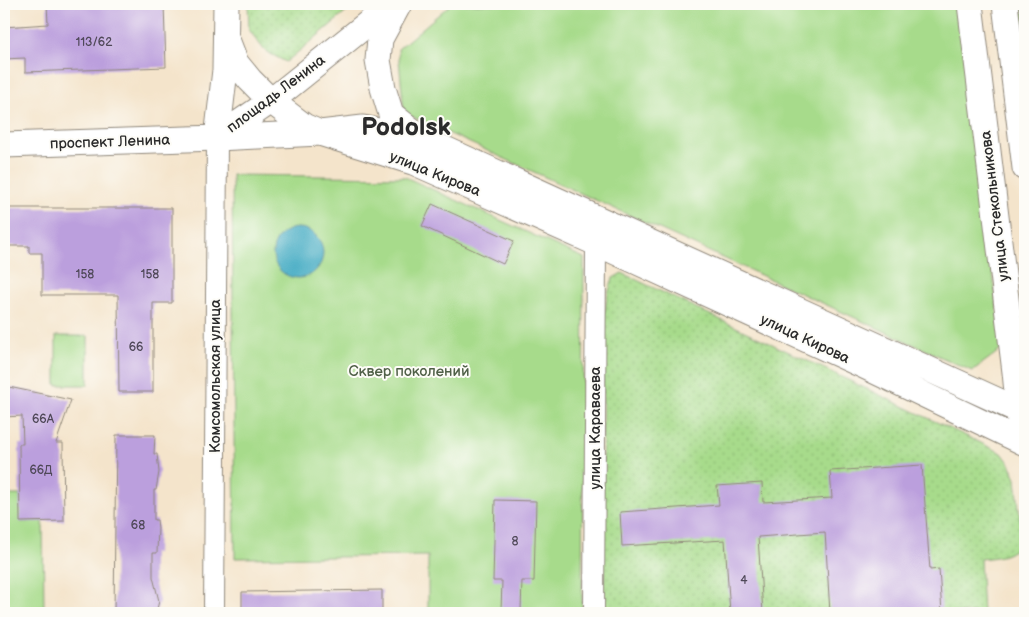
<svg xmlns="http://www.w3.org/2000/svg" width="1029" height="617" font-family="'Balsamiq Sans',sans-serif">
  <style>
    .grass { fill: url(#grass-dots); stroke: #69835b }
    .park { fill: #a7db8b; stroke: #69835b }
    .water { fill: #45acc4; stroke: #386c78 }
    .building { fill: #bb9fdd }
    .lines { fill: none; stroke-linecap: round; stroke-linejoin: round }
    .minor-casing { stroke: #90887b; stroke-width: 22 }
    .major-casing { stroke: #90887b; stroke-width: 27 }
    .minor { stroke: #fff; stroke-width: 20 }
    .major { stroke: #fff; stroke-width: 25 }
    .labels { text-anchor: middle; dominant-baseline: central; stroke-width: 4; stroke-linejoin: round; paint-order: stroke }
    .number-label { font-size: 12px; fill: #4f4858 }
    .street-label { font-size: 15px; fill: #2b2b2b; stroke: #fdfcf7 }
    .park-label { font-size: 15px; fill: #506048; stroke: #fdfcf7 }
    .town-label { font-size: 25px; font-weight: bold; fill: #2b2b2b; stroke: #fdfcf7 }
  </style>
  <defs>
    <pattern id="grass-dots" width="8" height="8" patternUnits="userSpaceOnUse" patternTransform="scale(1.25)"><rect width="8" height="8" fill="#a7db8b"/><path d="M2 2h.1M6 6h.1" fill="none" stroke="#90bc78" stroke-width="1.8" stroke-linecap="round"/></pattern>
  </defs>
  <rect width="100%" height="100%" fill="#fdfcf7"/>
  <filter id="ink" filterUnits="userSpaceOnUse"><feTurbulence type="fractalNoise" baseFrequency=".02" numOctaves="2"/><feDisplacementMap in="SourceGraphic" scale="10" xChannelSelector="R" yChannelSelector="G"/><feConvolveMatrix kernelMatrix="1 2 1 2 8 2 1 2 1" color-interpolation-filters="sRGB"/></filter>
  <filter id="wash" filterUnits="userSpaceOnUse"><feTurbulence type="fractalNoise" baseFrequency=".0096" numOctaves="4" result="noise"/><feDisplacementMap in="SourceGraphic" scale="20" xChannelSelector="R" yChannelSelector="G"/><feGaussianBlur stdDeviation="1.12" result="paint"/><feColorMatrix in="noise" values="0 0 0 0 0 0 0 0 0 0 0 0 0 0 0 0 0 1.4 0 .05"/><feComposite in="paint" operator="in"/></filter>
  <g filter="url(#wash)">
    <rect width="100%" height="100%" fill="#f4e4cb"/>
    <path class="grass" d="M248,4H356L286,62L265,51L249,30Z
      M1024,4H1025V88L1017,23Z
      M622,273L1002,453L1011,465L1016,479L1022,537C1016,557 997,557 980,559L983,613H602L603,322L607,297L613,278Z"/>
    <path class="park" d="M451,4H961L1002,349L972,371L404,113L398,49Z
      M232,175L405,177L584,258L582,613H428V556L235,558Z
      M56,336H88V385H56Z
      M4,495H20L21,522L43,521L44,613H4Z"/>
    <path class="water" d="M273 253a25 25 0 1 1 50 0a25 25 0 1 1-50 0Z"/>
    <g id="blocks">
      <path class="building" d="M47,4H164L166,67L25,72V58L4,59V27L48,24Z
        M432,204L514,241L503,264L422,226Z
        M4,208H172V303H153V392H119L118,295H42V253H29V246H4Z
        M4,386L71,400L56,443H63L64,521L20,522L19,444H23L22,416L4,417Z
        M116,435H155L154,454H157L159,472L156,490H154V520H157L158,528L157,553H153V577L159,601L156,613H114Z
        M922,465L930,570L939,569L942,613H830L825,532L758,537L763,613H730L725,540L622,546L620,512L719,505L717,486L762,483L763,502L832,498L830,471Z
        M495,500L536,501L534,581H522L521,610H501L502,581H493Z
        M382,590V613H242V592Z"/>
    </g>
  </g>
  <g filter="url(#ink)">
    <use href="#blocks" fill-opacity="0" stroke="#90887b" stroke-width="1"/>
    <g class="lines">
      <g class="minor-casing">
        <path id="minor" d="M214,613L217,138
          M594,613L596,243"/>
      </g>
      <g class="major-casing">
        <path id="major" d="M399,4L380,39L378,60L383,88L391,114L419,136
          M970,4L1015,372L1020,423
          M1005,4L1025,168
          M226,37L236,63L250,80L271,101L304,126L320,133L413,162L596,243L864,366L1025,443
          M217,138L271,101L392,4
          M217,138L225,70L226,4
          M4,145L217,138L320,133L363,128L423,139L1025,413"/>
      </g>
      <use href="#minor" class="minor"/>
      <use href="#major" class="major"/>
    </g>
  </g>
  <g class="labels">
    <g class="number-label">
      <text x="94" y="42">113/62</text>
      <text x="85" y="274">158</text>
      <text x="150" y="274">158</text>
      <text x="136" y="347">66</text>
      <text x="43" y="419">66А</text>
      <text x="41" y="470">66Д</text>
      <text x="138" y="525">68</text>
      <text x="515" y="541">8</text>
      <text x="744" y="580">4</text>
    </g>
    <g class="street-label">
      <text transform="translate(276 94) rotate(-37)">площадь Ленина</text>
      <text transform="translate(110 142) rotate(-2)">проспект Ленина</text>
      <text transform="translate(435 174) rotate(22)">улица Кирова</text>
      <text transform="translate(995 206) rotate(-97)">улица Стекольникова</text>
      <text transform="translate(805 339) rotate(25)">улица Кирова</text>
      <text transform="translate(215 376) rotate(-90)">Комсомольская улица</text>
      <text transform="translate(595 428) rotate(-90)">улица Караваева</text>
    </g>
    <g class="park-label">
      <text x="409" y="371">Сквер поколений</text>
    </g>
    <g class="town-label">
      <text x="406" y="127">Podolsk</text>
    </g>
  </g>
  <rect width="1029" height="617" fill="none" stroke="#fdfcf7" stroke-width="20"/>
</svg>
